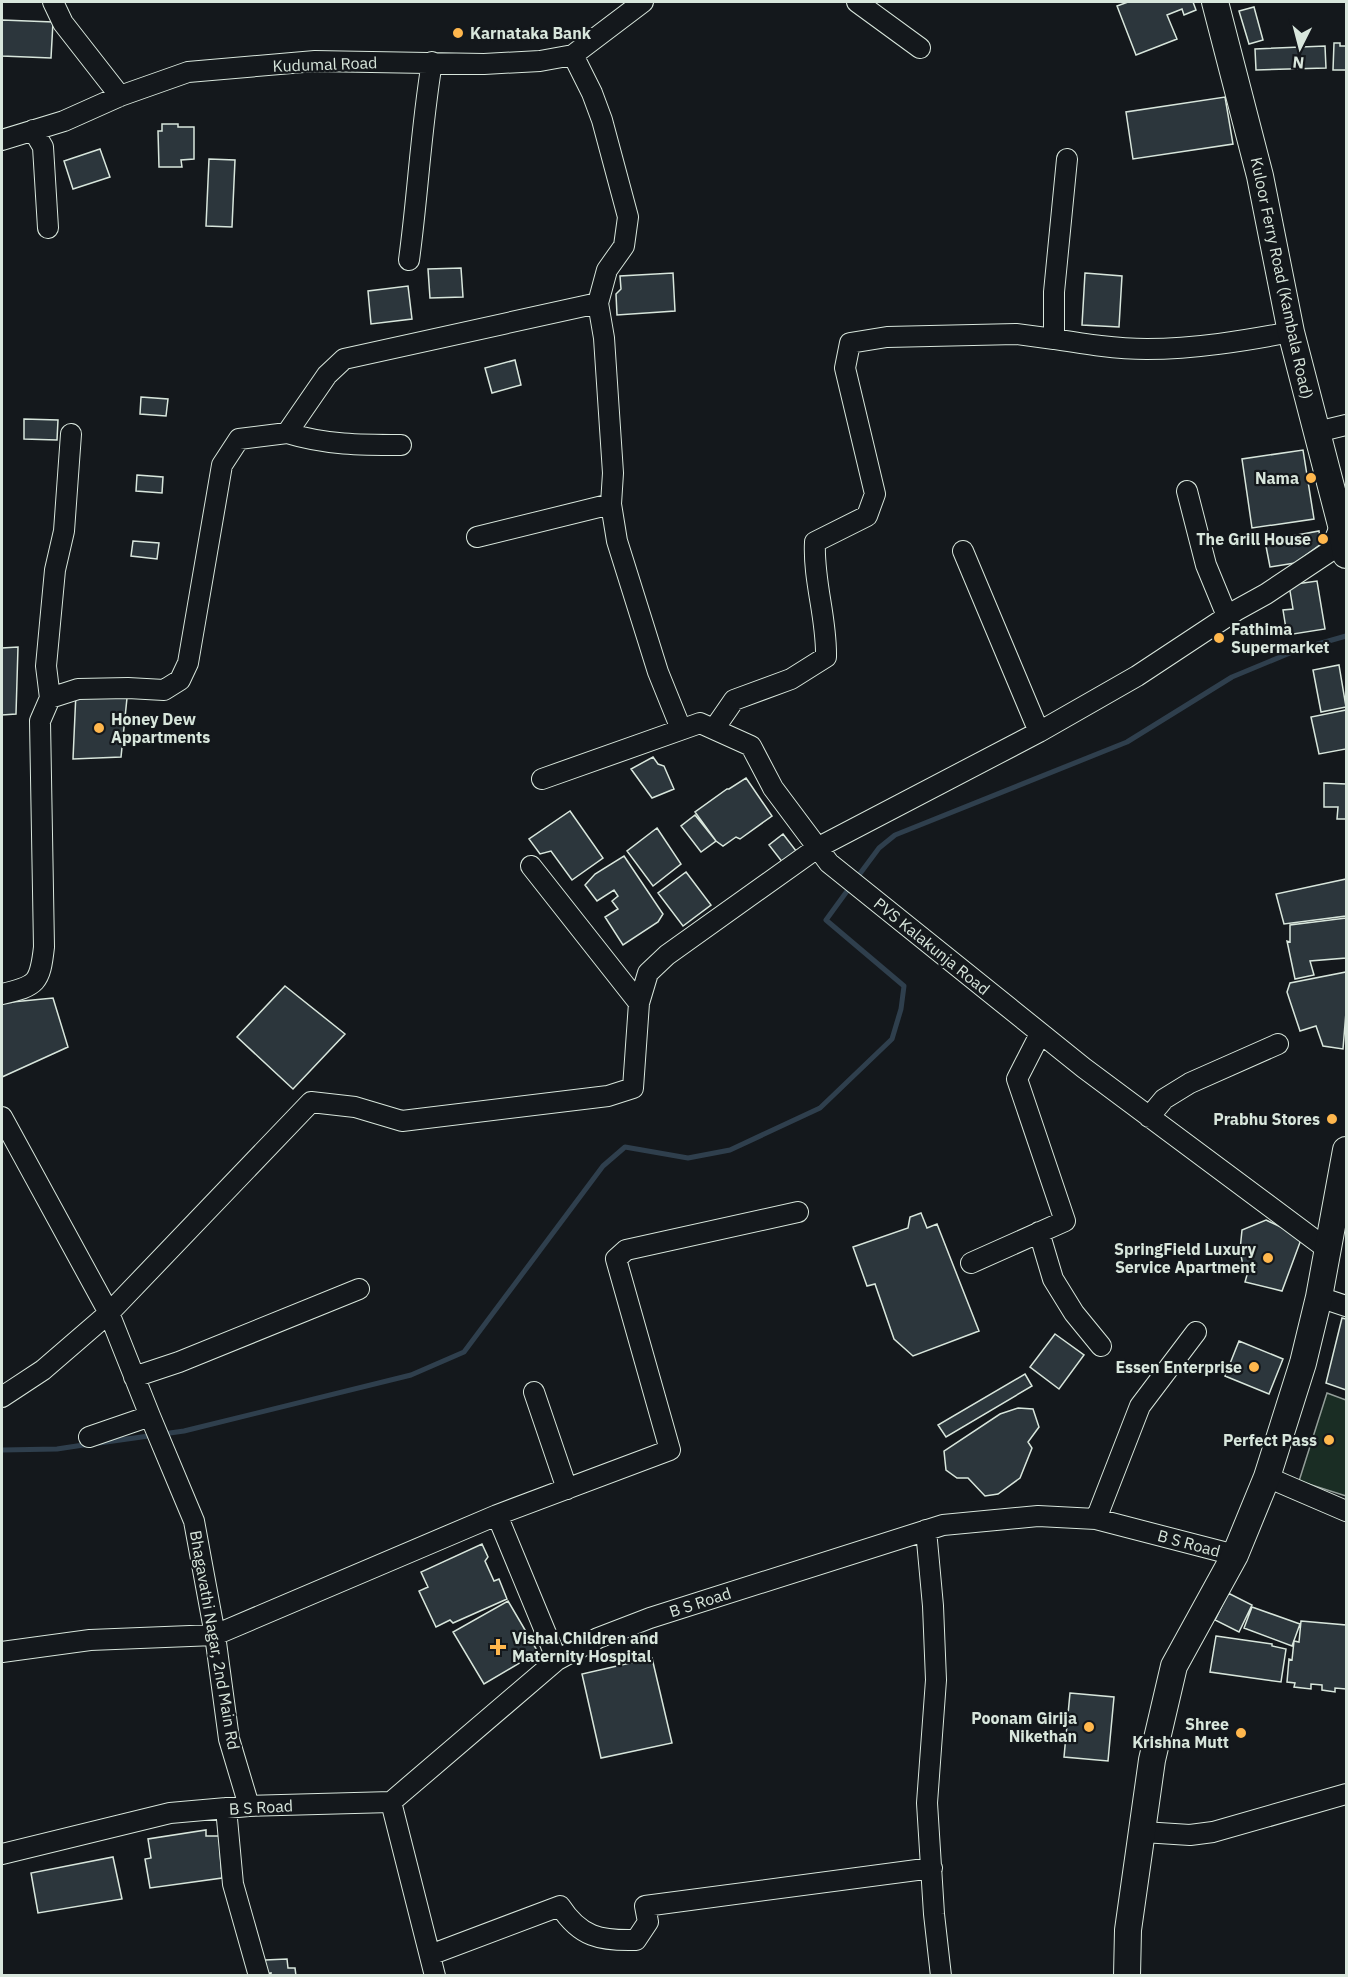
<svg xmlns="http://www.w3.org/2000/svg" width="1348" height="1977" font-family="'IBM Plex Sans',sans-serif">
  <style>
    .green { fill: #1a2d24; stroke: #939e99; stroke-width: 1.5 }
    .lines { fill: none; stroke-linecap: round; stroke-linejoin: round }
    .stream { stroke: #2f3f4d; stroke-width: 5 }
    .building { fill: #2c363c; stroke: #d8e6dc; stroke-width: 1.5 }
    .minor-casing { stroke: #d8e6dc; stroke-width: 22 }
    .major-casing { stroke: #d8e6dc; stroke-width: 28 }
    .minor { stroke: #14181c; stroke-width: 20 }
    .major { stroke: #14181c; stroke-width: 26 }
    .poi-dot { fill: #ffb74d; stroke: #14181c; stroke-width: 2 }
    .labels { text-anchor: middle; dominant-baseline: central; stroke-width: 4.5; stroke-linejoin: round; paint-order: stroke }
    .poi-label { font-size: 16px; font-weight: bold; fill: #d8e6dc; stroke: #14181c; text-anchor: end }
    .street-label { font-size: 16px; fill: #d8e6dc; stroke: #14181c }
  </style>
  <rect width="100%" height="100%" fill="#14181c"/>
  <path class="green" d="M1327,1393L1346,1400V1496L1299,1481Z"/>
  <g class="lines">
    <path class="stream" d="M856,879L879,848L895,835L1127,742L1232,677L1297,650L1346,636
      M99,1443L184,1431L411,1375L464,1352L603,1166L625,1147L688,1158L730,1150L820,1108L892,1039L901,1009L904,986L826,920L850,887
      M2,1450L57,1449L90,1444"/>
  </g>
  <path class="building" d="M1128,2H1193L1196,10L1184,15L1182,9L1167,15L1177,39L1136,55L1117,6Z
    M1254,7L1263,40L1249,44L1239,11Z
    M2,20L53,22L51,58L2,56Z
    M1334,43H1340V46H1346V70H1333Z
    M1325,46L1326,68L1256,70L1255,49Z
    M1225,97L1233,144L1133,159L1126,112Z
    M162,124H178V127H194V159L181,160L182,167H159L158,131H162Z
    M100,149L110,177L73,189L64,161Z
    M209,159L235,160L232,227L206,226Z
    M461,268L463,297L430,298L428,269Z
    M673,273L675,311L617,315L616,294L621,289L620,276Z
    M1085,273L1122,276L1119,327L1082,325Z
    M408,286L412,319L371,324L368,291Z
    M515,360L521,385L492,393L485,368Z
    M141,397L168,399L166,416L140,414Z
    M24,419L58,420L57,440L24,439Z
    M1303,450L1314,519L1252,528L1242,459Z
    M137,475L163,477L162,493L136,491Z
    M1319,531L1321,544L1295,563L1270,567L1265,541Z
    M133,541L159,543L157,559L131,556Z
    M1317,581L1325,629L1287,635L1283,610L1293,609L1289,585Z
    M18,647L16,714L2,715V648Z
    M1339,665L1346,707L1321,712L1313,670Z
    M76,692L127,698L121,757L73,759Z
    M1346,710V749L1319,754L1311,717Z
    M653,757L658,764L664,766L674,789L652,798L631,769Z
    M746,778L772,816L740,839L736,837L723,846L716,841L695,812L727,789H729Z
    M1324,783L1346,784V819H1337L1338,807H1324Z
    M570,811L603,858L572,880L551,851L540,854L529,839Z
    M695,815L716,841L701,852L681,826Z
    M657,828L681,864L653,886L627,851Z
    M783,834L797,852L783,863L769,845Z
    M624,856L663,914L658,922L623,945L605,917L618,909L612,901L618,896L614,890L597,901L585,885L595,874Z
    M686,872L711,905L683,926L658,893Z
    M1346,879V916L1284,924L1276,894Z
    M1346,918V958L1310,961L1314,975L1295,979L1287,941L1290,942V925Z
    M1346,972V1012L1343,1049L1323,1046L1316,1026L1300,1031L1287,992L1290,983Z
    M285,986L345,1034L293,1089L237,1037Z
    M53,998L68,1047L2,1077V1003Z
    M921,1213L927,1228L937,1224L979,1331L913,1356L894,1339L875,1284L867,1286L853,1247L908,1228L910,1217Z
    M1266,1220L1302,1237L1282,1291L1245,1282L1249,1268L1243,1266L1240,1250L1242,1230Z
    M1342,1318L1346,1319V1390L1326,1383Z
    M1055,1334L1084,1355L1059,1389L1030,1367Z
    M1239,1341L1283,1359L1269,1394L1225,1376Z
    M1025,1374L1032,1386L946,1437L938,1425Z
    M1018,1408L1033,1409L1039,1427L1028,1442L1032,1448L1020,1478L998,1494L985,1496L968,1478H957L946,1470L944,1451L1000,1414Z
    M482,1544L488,1557L485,1561L494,1581L499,1579L507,1599L453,1623L450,1620L436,1627L419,1591L428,1587L421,1572Z
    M1228,1593L1252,1605L1239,1632L1215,1620Z
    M508,1601L538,1652L484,1684L453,1632Z
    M1252,1607L1300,1624L1292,1646L1244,1628Z
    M1301,1621L1346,1625V1689L1335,1688V1692L1322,1690V1685L1311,1684V1689L1294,1687L1295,1683L1287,1682L1289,1659L1292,1660L1294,1641L1299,1642Z
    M1216,1636L1272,1644V1646L1286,1649L1281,1682L1210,1672Z
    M652,1658L672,1743L601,1758L582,1674Z
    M1070,1693L1114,1697L1108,1761L1064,1757Z
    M206,1830V1836H219L222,1878L150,1888L145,1859L151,1858L148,1839Z
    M113,1857L122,1899L38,1913L31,1873Z
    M287,1959L288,1968H295L296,1976H271V1973L265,1974L264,1964L265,1960Z"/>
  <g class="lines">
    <g class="minor-casing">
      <path id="minor" d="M53,2L63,23L120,96
        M857,2L920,48
        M573,55L592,93L602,120L628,217L624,246L607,270L598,303L604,338L613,473L611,504L617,541L658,672L681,729
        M33,130L43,147L48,228
        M2,140L64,121L120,96L188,72L315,61L484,64L540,61L573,55L643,2
        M1067,159L1054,292V339C1085,344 1116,349 1147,349C1195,349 1243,341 1291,332
        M409,260C418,194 421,128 432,62
        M1317,432L1346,425
        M287,433C326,445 361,445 401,445
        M1187,491L1206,565L1227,616
        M477,537L611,504
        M963,551L1039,732
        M50,698L46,666L55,570L64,531L71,434
        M714,729L734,700L791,679L826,657C827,618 813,581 815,542L867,516L875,494L845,368L850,343L887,337L1016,334L1054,339
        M542,779L700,723L751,746L773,788L829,863L1084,1068L1327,1249
        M531,866L639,1003
        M2,994C37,986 40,983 44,947L40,721L50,698L78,689L128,688L164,690L180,680L188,663L222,465L239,439L287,433L327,375L344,359L598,303
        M2,1117L109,1313L150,1416L194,1521L215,1635L229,1739L249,1806
        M1149,1117L1164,1099L1190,1083L1278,1044
        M1039,1232L1053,1279L1074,1313L1101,1346
        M971,1263L1065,1221L1017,1079L1040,1034
        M1319,1297L1346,1306
        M134,1377L179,1362L359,1289
        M534,1392L567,1489
        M2,1397L43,1370L109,1313L311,1102L355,1107L402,1121L608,1096L633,1088L639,1003L648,973L667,955L817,848L1039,732L1137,676L1237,610L1266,594L1329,552L1341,525
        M89,1437L150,1416
        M1267,1477L1346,1511
        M497,1515L557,1660
        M1096,1519L1140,1406L1196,1332
        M926,1530L933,1606L936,1680L927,1803L934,1914L941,1976
        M2,1652L90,1640L215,1635L497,1515L670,1450L616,1259L626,1250L798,1212
        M391,1802L435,1976
        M226,1808L233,1884L259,1976
        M1143,1832L1190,1835L1213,1832L1346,1794
        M2,1854L170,1813L249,1806L391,1802L557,1660L598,1638L650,1618L943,1525L1038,1516L1096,1519L1235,1555
        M430,1955L560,1906C580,1937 600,1941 636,1940L648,1922L645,1906L932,1868"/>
    </g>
    <g class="major-casing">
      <path id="major" d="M1215,2L1260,176L1291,332L1341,525L1346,555
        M1127,1976L1128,1930L1152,1760L1174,1666L1235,1555L1267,1477L1303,1363L1319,1297L1346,1150"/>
    </g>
    <use href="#minor" class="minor"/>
    <use href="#major" class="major"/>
  </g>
  <g class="poi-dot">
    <circle cx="458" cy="33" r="6"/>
    <circle cx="1311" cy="478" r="6"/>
    <circle cx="1323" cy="539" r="6"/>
    <circle cx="1219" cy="638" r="6"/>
    <circle cx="99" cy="728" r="6"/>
    <circle cx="1332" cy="1119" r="6"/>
    <circle cx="1268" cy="1258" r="6"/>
    <circle cx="1254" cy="1367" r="6"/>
    <circle cx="1329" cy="1440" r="6"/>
    <path d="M495 1638h6v6h6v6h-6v6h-6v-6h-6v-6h6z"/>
    <circle cx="1089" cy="1727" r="6"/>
    <circle cx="1241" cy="1733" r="6"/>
  </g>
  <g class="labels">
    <g class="poi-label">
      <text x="470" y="33" text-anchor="start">Karnataka Bank</text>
      <text x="1299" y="478">Nama</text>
      <text x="1311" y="539">The Grill House</text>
      <text x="1231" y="629" text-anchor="start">Fathima<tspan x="1231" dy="18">Supermarket</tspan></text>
      <text x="111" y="719" text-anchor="start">Honey Dew<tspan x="111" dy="18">Appartments</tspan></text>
      <text x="1320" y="1119">Prabhu Stores</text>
      <text x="1256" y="1249">SpringField Luxury<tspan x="1256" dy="18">Service Apartment</tspan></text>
      <text x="1242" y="1367">Essen Enterprise</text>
      <text x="1317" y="1440">Perfect Pass</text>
      <text x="512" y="1638" text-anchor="start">Vishal Children and<tspan x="512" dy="18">Maternity Hospital</tspan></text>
      <text x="1077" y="1718">Poonam Girija<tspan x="1077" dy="18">Nikethan</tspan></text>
      <text x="1229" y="1724">Shree<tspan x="1229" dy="18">Krishna Mutt</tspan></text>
    </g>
    <g class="street-label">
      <text transform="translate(325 64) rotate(-2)">Kudumal Road</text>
      <text transform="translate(1282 278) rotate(78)">Kuloor Ferry Road (Kambala Road)</text>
      <text transform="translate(932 946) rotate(39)">PVS Kalakunja Road</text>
      <text transform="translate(1189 1543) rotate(15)">B S Road</text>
      <text transform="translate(700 1602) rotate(-18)">B S Road</text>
      <text transform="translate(215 1640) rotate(80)">Bhagavathi Nagar, 2nd Main Rd</text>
      <text transform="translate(261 1807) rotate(-3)">B S Road</text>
    </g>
  </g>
  <rect width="1348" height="1977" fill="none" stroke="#d8e6dc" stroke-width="6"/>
  <g transform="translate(1300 48) rotate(186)" stroke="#14181c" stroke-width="4.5" paint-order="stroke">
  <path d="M0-4.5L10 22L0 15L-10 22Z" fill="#d8e6dc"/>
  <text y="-9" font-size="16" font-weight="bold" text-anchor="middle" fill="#d8e6dc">N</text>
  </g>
</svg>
